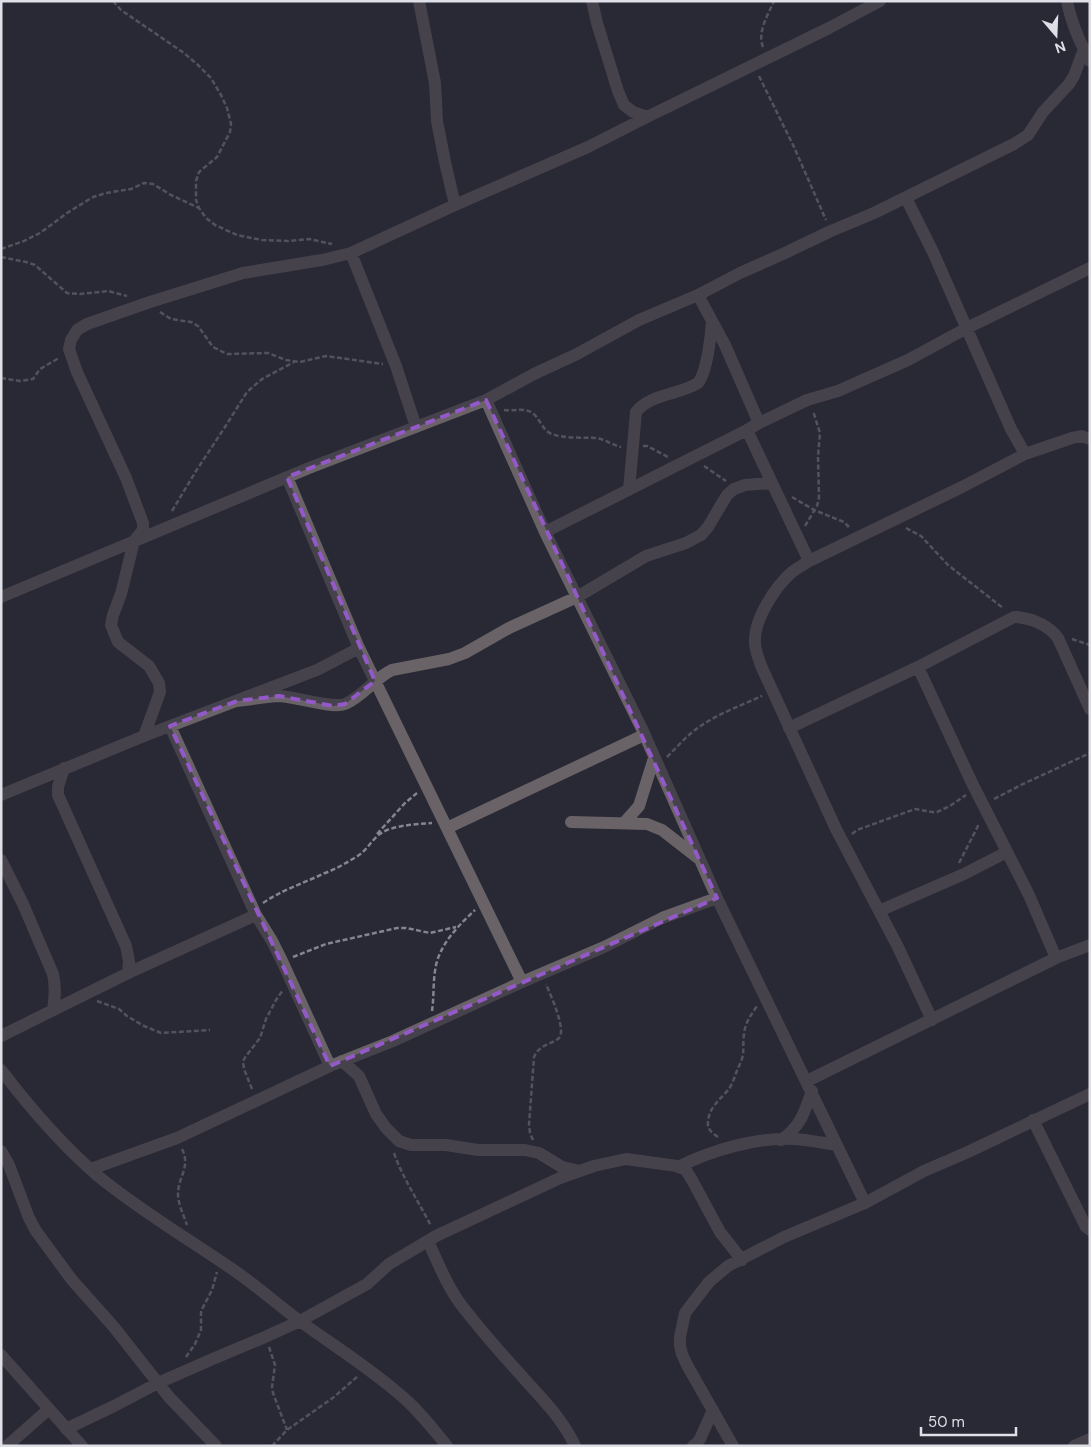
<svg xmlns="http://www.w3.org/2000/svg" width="1091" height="1447" font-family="'DM Sans',sans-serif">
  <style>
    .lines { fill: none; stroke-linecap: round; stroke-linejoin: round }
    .path { stroke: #85848f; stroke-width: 2.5; stroke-dasharray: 5 2.5; stroke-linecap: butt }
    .minor { stroke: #696266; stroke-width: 12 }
    .tertiary { stroke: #696266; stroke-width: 12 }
    .marked { fill: none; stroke: #9459c9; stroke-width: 4; stroke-dasharray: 10 6; stroke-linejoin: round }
  </style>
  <rect width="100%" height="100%" fill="#292835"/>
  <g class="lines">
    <path class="path" d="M113,1L121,10L184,53L198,65L211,78L221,95L227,108L231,124L230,132L217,157L199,172L196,181V200L199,208L206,218L215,225L237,235L262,240L288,241L309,239L332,244
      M763,47C757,32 768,15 774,1
      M759,76L794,147L826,220
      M1,249L24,241L40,233L67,213L93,197L106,193L131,189L144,183L153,184L171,195L199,208
      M1,257L26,262L35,265L67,293L80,294L108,291L127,296
      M160,312L171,319L191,322L198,326L213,347L227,354L268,353L286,360L300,362L326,356L383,364
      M1,378L20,381L33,379L40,369L59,358
      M504,410C512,411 524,408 531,412C540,417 542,431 552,434C566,439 581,437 595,438C605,439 612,445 621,447
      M643,446H647L668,457
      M704,466L726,481
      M792,497L814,510L844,522L848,526L849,529
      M172,511L196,471L225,427L247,392L262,379L294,362
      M805,526L817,506L819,498L818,456L820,433L813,411
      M906,528L921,536L948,565L1003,608
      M1072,639L1090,645
      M667,757C678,746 688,734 702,725C720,713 742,705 762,696
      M994,799L1023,784L1090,753
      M377,834L405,803L417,793
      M852,834L857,830L915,809L932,812H937L950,806L966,795
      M959,863L979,824
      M263,903C282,890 304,883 325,873C336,869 346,863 356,857C370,849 371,837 387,830C401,825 417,824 432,823
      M293,957L326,944L397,928H406L430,933L456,927
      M97,1001L119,1009L127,1016L144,1026L161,1033L210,1030
      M432,1011C434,998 433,984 435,971C438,946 457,927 475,910
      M252,1089L244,1069L243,1061L246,1056L260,1038L266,1019L276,1000L283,990
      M718,1137C712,1133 707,1129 708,1122C709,1107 720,1100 728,1090C733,1084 735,1075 738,1068C746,1053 742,1049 744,1034C745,1023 751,1015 757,1006
      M533,1140L530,1133L529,1125L534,1057C539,1045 549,1045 558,1039C568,1032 550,994 546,984
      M182,1149C191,1167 178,1177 178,1194C178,1204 184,1216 187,1225
      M394,1153C403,1179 419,1202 431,1226
      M269,1347L275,1365L272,1387L273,1393L287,1430
      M186,1357L195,1344L201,1330V1311L212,1290L217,1272
      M272,1446L287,1430L334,1397L358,1376"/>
    <path class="minor" d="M419,1L435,83L437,121L445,162L455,205
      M592,1L597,23L618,91L624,105L633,112L647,117
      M1067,1C1071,23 1079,41 1090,61
      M906,198L933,252L1011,429L1025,454
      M351,253L396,366L416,427
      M698,295L725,345L759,423
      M486,400L545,532L642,729L717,898L865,1203
      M747,430L809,561
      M287,477L359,648L522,982
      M629,490L636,412C650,394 679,395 698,383C707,372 711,336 712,321
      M545,532L747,430L759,423L807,400L838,391L908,360L967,328L1090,268
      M1,597L309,468L486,400L534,374L577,354L639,320L698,295L740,273L785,253L831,231L874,213L1014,144L1028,135L1043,112L1069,84L1074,76L1084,49
      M918,667L972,783L1029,895L1056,958
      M237,701C251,700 266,696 280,696C297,697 332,709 345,704C362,697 375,678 392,670L449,659L465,653L509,628L577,597L646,556L686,543L701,535L708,527L727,495L734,489L745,485L772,483
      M170,726L256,915L272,941L282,961L330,1066
      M789,728L918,667L1014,617H1017C1033,619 1048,625 1058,638L1090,709
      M144,736L160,692L159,683L149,666L118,642L111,625L113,615L121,594L134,541L143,530V523L126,478L77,372L69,349L71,340L77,330L87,324L150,302L243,273L322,260L351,253L455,205L588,147L647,117L829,28L880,1
      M64,768L58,787V795L126,946L129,961L128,973
      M1,795L144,736L317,670L359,648
      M571,822L647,824L662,830L698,858
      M624,823L639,806L654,758
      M447,828L644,735
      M1,860L23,904L53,974C56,987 55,997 53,1010
      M879,911L964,874L1007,852
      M932,1020L898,947L836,829L762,668C759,660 755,651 755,642C754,619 775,587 792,572C797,568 803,565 809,561L962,487L1025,454L1072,438L1081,436L1090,439
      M1,1036L128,973L256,915
      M342,1061L359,1076L376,1114L386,1128L399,1141L411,1145H446L478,1150H525L539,1153L562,1167L580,1171
      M1,1070C30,1108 62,1145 98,1176C139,1210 190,1240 235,1271C258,1287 278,1305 301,1322C333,1345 368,1367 398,1393C417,1408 432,1428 447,1446
      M807,1081L1056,958L1090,945
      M1033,1120L1086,1227L1090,1230
      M781,1140C801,1126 804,1113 812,1091
      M1,1151L9,1165L29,1218L36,1231L72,1280L113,1326L169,1397L216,1446
      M678,1167C712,1150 757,1137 795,1139C809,1140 823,1143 837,1145
      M91,1169L177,1138L330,1066L393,1041L522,982L604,947L662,918L717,898
      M428,1241C438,1263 447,1286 462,1306C480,1329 499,1351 519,1373C539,1396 562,1417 575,1446
      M66,1429L114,1406L158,1383L215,1358L265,1337L300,1321L367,1284L389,1264L436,1236L560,1178L594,1166L626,1159L677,1166L686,1170L692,1180L720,1232L742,1260
      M7,1446L49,1409
      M693,1446L697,1443L700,1439L713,1410
      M733,1446L687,1365L682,1354L680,1346V1337L685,1313L709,1282L728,1266L784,1237L865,1203L924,1171L968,1152L1090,1094
      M1074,1446L1090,1439"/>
    <path class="tertiary" d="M1,1355L82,1446"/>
  </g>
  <path d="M0 0H1091V1447H0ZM486,400L717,898L330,1066L170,726L237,701L279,696L333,706L345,704L375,681L287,477Z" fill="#292835" fill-opacity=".55" fill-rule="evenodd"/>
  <path class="marked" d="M486,400L717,898L330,1066L170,726L237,701L279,696L333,706L345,704L375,681L287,477Z"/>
  <rect width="1091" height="1447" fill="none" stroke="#dfdfe7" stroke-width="5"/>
  <g transform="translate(1056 35) rotate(161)" stroke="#292835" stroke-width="4" paint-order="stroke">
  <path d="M0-4L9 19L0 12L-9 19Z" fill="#dfdfe7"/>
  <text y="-8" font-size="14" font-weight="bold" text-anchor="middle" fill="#dfdfe7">N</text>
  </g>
  <path d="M921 1427v8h95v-8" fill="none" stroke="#dfdfe7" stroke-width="2.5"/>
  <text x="928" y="1427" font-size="15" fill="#dfdfe7" stroke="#292835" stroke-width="4" paint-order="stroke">50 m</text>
</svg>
